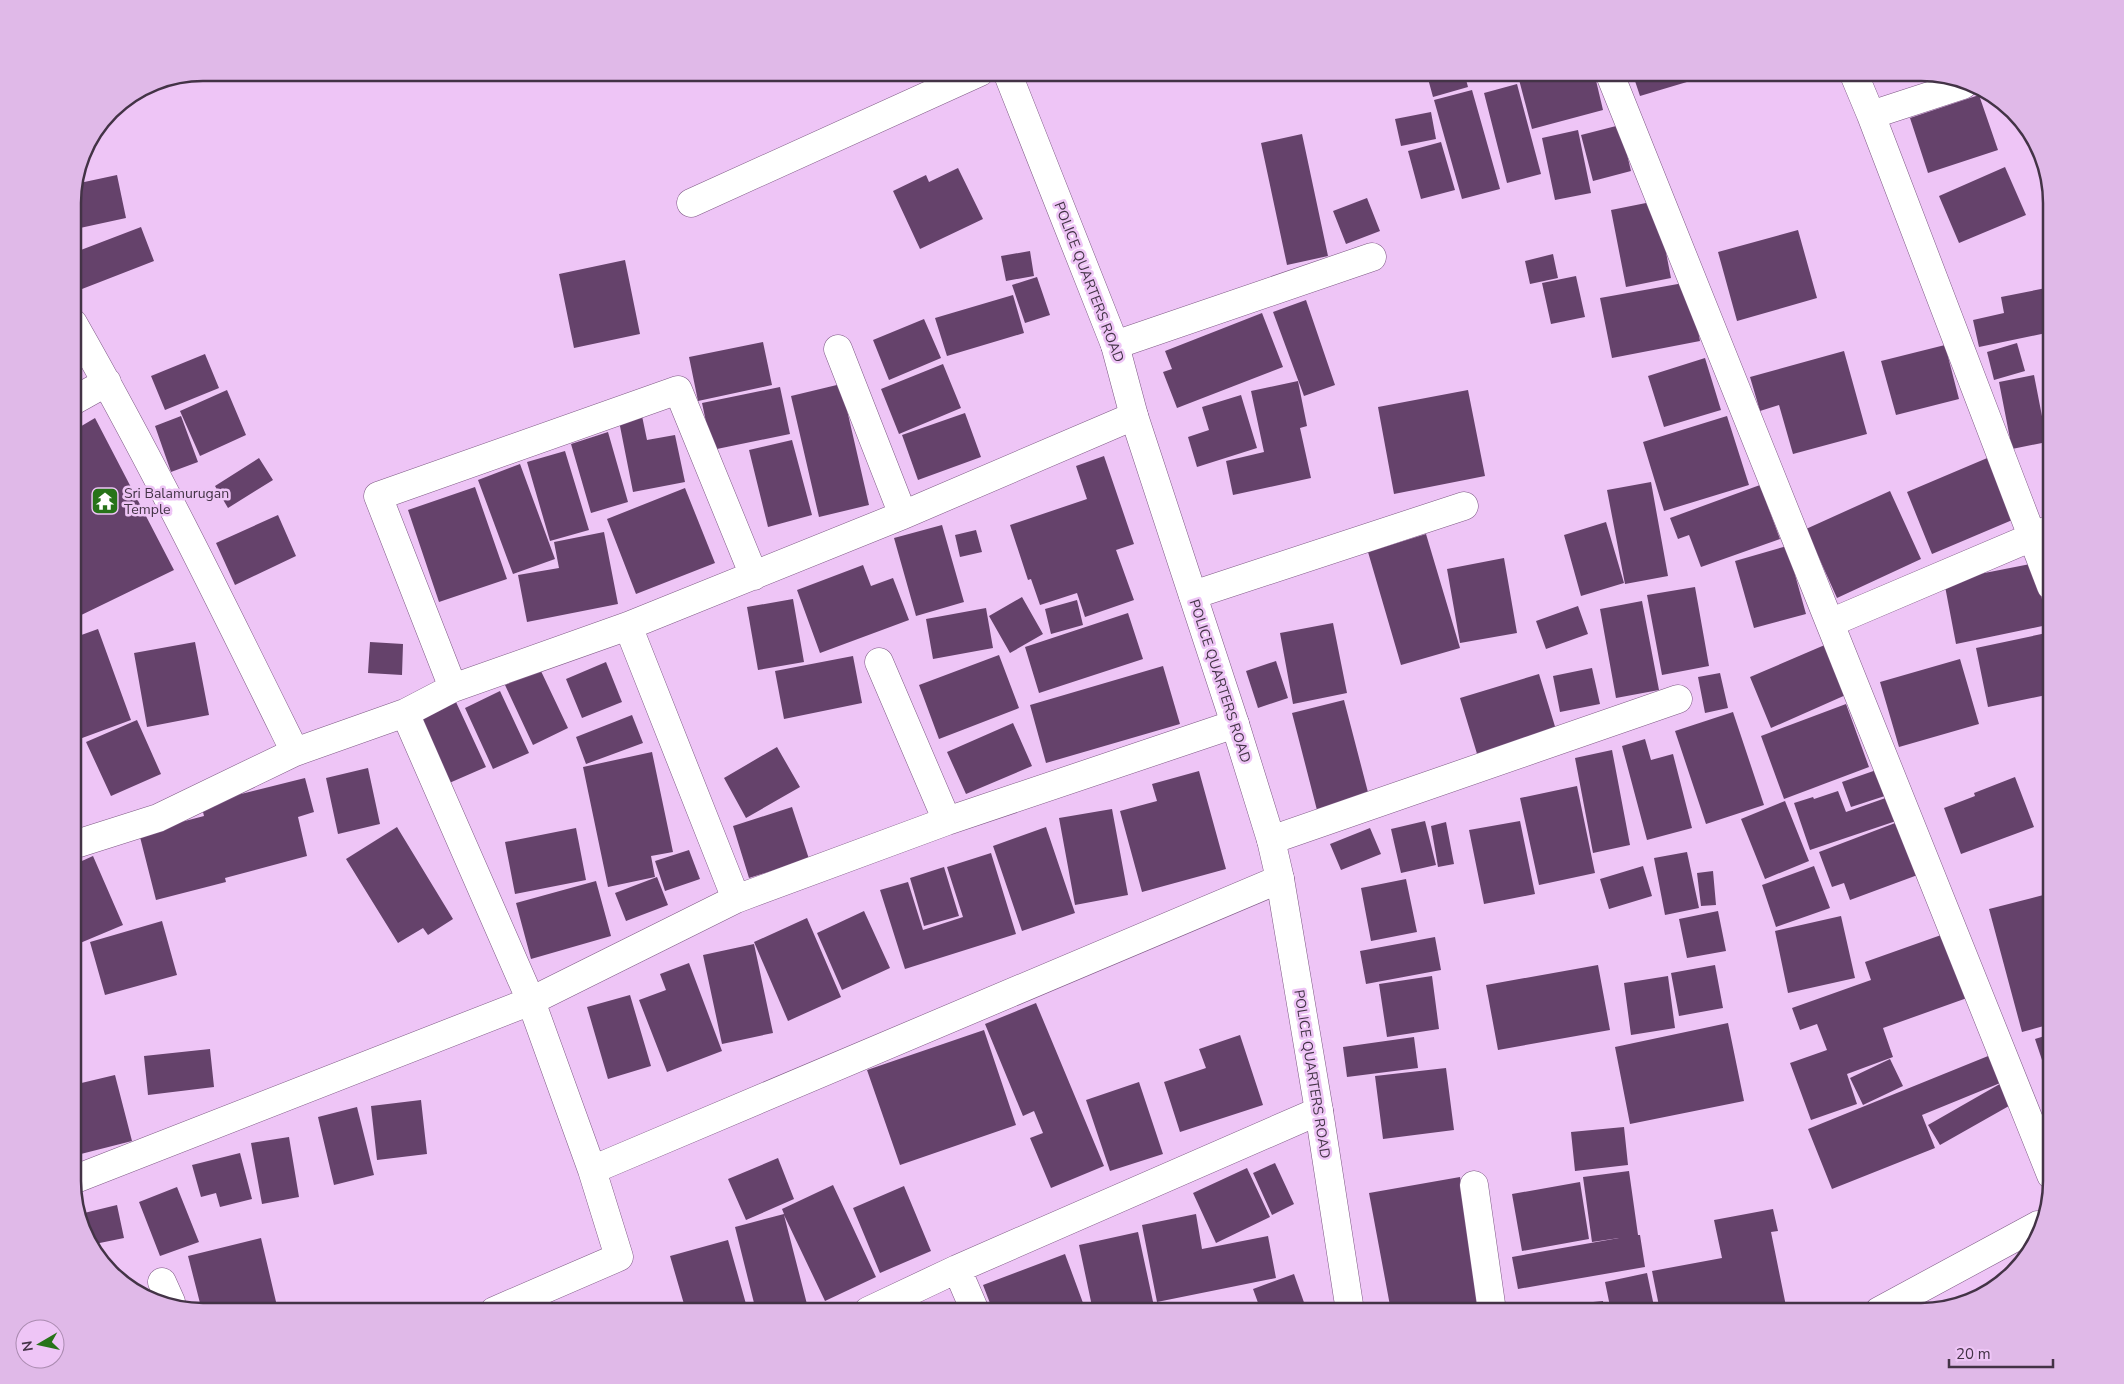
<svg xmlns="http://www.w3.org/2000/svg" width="2124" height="1384" font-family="'Nunito Sans',sans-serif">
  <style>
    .building { fill: #65426b }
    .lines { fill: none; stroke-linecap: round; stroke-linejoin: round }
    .minor-casing { stroke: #7d5984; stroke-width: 29 }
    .tertiary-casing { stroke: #7d5984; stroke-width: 29 }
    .minor { stroke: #fff; stroke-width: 28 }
    .tertiary { stroke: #fff; stroke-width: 28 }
    .labels { text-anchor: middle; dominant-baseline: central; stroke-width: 5; stroke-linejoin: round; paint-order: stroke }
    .street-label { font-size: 14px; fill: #433346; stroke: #eec5f6 }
    .poi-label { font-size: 14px; fill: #433346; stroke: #eec5f6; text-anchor: start }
    .rim { fill: none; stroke: #433346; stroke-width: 2.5 }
  </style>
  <rect width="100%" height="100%" fill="#eec5f6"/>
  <path class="building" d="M1437,72H1464L1468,87L1433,97L1427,75Z
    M1517,72H1594L1603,110L1532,129Z
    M1632,72H1716L1717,73L1640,96Z
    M1517,84L1541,174L1507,183L1484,93Z
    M1472,90L1500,189L1462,199L1434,100Z
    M1979,95L1998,150L1928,173L1910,118Z
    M1431,112L1436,139L1401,146L1395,119Z
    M1620,125L1631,171L1593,181L1581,135Z
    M1578,130L1591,193L1555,200L1542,138Z
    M1302,134L1328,256L1287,265L1261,143Z
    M1441,142L1455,190L1421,199L1408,151Z
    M2005,167L2026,215L1959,243L1939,196Z
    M958,168L983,219L920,249L893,191L926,175L929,182Z
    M117,175L126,218L80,228L73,194L75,184Z
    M1367,198L1380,231L1346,244L1333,211Z
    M1656,201L1671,278L1626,287L1611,210Z
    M141,227L154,261L82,289L73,265V253Z
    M1798,230L1817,298L1737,321L1718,252Z
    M1030,251L1034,276L1006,281L1001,256Z
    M1553,254L1558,278L1530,284L1525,261Z
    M625,260L640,334L574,348L559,274Z
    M1576,276L1585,317L1551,324L1542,283Z
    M1037,277L1050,315L1025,323L1012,285Z
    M1689,282L1700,341L1612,358L1600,298Z
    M2051,287V332L1979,347L1973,320L2004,313L2001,297Z
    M1013,295L1024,333L947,356L935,318Z
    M1306,300L1335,385L1304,396L1273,312Z
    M1262,313L1283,367L1177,408L1163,372L1172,369L1165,351Z
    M924,319L941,358L889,380L873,340Z
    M763,342L772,385L698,401L689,357Z
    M2017,343L2025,371L1994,380L1987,352Z
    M1945,345L1959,399L1896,415L1881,361Z
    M1844,351L1867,434L1793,454L1779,405L1760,411L1750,377Z
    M205,354L219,388L165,410L151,376Z
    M1705,358L1721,410L1664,427L1648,376Z
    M943,364L961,408L899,434L881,389Z
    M2034,375L2047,442L2012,449L1999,382Z
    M1298,381L1307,426L1300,428L1311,478L1233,495L1226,461L1264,452L1251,391Z
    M2051,381V404L2042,385Z
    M841,384L869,505L819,517L791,396Z
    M780,387L790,434L712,450L702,403Z
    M227,390L246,435L200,456L180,411Z
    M1468,390L1485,476L1394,494L1378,407Z
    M1241,395L1257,448L1197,467L1188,437L1209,430L1202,407Z
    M641,411L647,440L675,435L685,482L633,492L618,416Z
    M965,413L981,457L918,480L902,435Z
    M181,416L198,462L171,472L155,426Z
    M1727,416L1749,485L1664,511L1643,442Z
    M95,418L174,570L73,619V431Z
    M608,432L628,502L591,513L571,444Z
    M792,440L812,515L768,527L749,450Z
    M565,451L589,530L550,541L527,462Z
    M1104,456L1134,544L1116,550L1134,600L1085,617L1077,593L1040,605L1031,579L1028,580L1010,525L1087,499L1076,466Z
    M1992,456L2017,518L1932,554L1907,492Z
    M259,458L273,480L228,508L215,486Z
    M520,464L555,559L513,574L478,480Z
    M1651,482L1668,576L1625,584L1607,490Z
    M1760,485L1780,539L1701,567L1689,535L1678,539L1670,518Z
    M475,487L507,579L439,602L408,510Z
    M685,488L715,563L636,594L607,519Z
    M1890,491L1921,559L1837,598L1806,529Z
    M278,515L296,556L235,585L216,543Z
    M1606,522L1624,583L1581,596L1564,535Z
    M942,525L964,602L916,616L894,538Z
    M976,530L982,552L960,557L955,535Z
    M604,532L618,604L527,622L518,575L559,568L554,542Z
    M1426,534L1460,648L1401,665L1368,552Z
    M1787,546L1806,614L1754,628L1735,561Z
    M1504,558L1517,633L1460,643L1447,569Z
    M2035,563L2047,625L1956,644L1944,581Z
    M863,565L871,586L893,578L909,620L820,653L797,590Z
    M1695,587L1709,666L1662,675L1647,595Z
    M1022,597L1043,634L1010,653L989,616Z
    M793,599L804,662L758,670L747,607Z
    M1077,600L1083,625L1051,634L1045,609Z
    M1642,601L1659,690L1616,698L1600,609Z
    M1578,606L1588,634L1546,649L1536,621Z
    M986,608L993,648L933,659L926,619Z
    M1128,613L1143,659L1039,693L1025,647Z
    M1333,623L1347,693L1293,704L1280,633Z
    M98,629L131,720L74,741L73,638Z
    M2051,632V694L1988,707L1976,648Z
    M195,642L209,715L147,727L134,653Z
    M370,642L403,644L402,675L368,673Z
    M1827,644L1848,694L1771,728L1750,677Z
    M999,655L1019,708L939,739L919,685Z
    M853,656L862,703L784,719L775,671Z
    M1960,659L1979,724L1899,747L1880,682Z
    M1276,661L1288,698L1258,708L1246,671Z
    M606,662L622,702L582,718L566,679Z
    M1163,666L1180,724L1046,763L1030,705Z
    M1592,668L1600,704L1560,712L1553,676Z
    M540,669L568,728L533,745L505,685Z
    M1720,673L1728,708L1705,713L1698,677Z
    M1539,674L1557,733L1478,757L1460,698Z
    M500,691L529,753L493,769L465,708Z
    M1344,700L1370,800L1318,814L1292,713Z
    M456,702L486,767L447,784L418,719Z
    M1846,704L1869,767L1784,799L1761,736Z
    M1733,712L1764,805L1706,824L1675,731Z
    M632,715L643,743L586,764L576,737Z
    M137,720L161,774L111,796L86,742Z
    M1013,723L1032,766L966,794L947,752Z
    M1645,739L1651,760L1673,754L1692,828L1647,840L1622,746Z
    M777,747L800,787L746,818L724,778Z
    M1612,750L1630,845L1593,853L1575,758Z
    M652,752L673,852L651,856L655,877L608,887L583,767Z
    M368,768L380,824L338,834L326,778Z
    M1882,768L1891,794L1851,807L1842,782Z
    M1199,771L1226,869L1142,892L1120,811L1157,801L1152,784Z
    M2015,777L2034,827L1961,854L1944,808L1975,796L1974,793Z
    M305,778L314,812L298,817L307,856L225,878L226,882L156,900L139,833L204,816L201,804Z
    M1577,786L1595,873L1539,885L1520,798Z
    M1838,791L1846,812L1894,795L1902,819L1810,850L1794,803L1813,797L1814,799Z
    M1785,801L1809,861L1765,879L1741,819Z
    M792,807L809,859L749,878L733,826Z
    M1112,809L1128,895L1075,905L1059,818Z
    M1903,820L1923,873L1850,900L1844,883L1832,887L1819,852Z
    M1425,821L1436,865L1401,873L1391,829Z
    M1520,821L1535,894L1484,904L1469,830Z
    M1446,822L1454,864L1438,867L1431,826Z
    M397,827L453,919L428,935L423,928L398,943L346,859Z
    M1046,827L1075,913L1022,931L993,846Z
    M576,828L586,880L515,894L505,842Z
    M1370,828L1381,854L1341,870L1330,844Z
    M689,850L700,879L665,891L655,861Z
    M1687,852L1699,908L1665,915L1654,858Z
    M991,853L1016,934L905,969L880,890L908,882L923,930L963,917L947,867Z
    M93,856L123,925L73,946V865Z
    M1643,866L1652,896L1609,909L1600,879Z
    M1814,866L1830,908L1776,927L1762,885Z
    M944,867L959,916L924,926L910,878Z
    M1713,871L1716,905L1701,906L1697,873Z
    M657,877L668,905L626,921L615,893Z
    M1406,879L1417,932L1371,941L1361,888Z
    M596,881L611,936L531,959L516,903Z
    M2051,893V1024L2022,1032L1989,909Z
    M864,911L890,968L842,990L817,933Z
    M1718,911L1726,951L1687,958L1679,919Z
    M1841,916L1855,978L1788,993L1775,931Z
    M807,918L841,997L788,1021L754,942Z
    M162,921L177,975L105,995L90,942Z
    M1944,934L1967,998L1883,1028L1893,1057L1847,1074L1857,1104L1811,1120L1790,1063L1827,1050L1817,1024L1800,1030L1792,1008L1871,980L1865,962Z
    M1435,937L1441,970L1366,984L1360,951Z
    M754,944L773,1033L722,1044L703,955Z
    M689,963L722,1051L667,1072L639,1000L666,990L660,974Z
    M1598,965L1610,1030L1498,1050L1486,985Z
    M1715,965L1723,1008L1679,1016L1671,973Z
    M1432,976L1439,1029L1387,1037L1379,984Z
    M1668,976L1675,1028L1631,1035L1624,983Z
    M630,995L651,1066L608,1079L587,1007Z
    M1036,1003L1104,1166L1051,1188L1030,1138L1043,1133L1034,1111L1023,1116L985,1024Z
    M1728,1023L1744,1101L1630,1124L1615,1047Z
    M984,1030L1016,1125L900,1165L867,1070Z
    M2051,1034V1087L2035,1039Z
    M1240,1035L1263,1105L1180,1132L1164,1082L1206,1068L1199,1049Z
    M1414,1037L1418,1068L1347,1077L1343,1047Z
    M210,1049L214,1087L148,1095L144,1056Z
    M1998,1052L2010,1079L1922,1115L1935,1148L1832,1189L1808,1129Z
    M1890,1059L1903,1086L1863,1105L1850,1078Z
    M1446,1068L1454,1130L1383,1139L1375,1076Z
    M115,1075L132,1141L73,1156V1085Z
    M2005,1081L2016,1102L1940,1145L1928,1125Z
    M1139,1082L1163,1154L1110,1171L1086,1100Z
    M421,1100L427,1154L377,1160L371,1106Z
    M357,1107L374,1175L334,1185L318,1117Z
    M1624,1127L1628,1165L1575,1171L1571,1132Z
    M289,1137L299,1197L262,1204L251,1143Z
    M240,1153L252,1199L220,1207L216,1193L201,1197L192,1165Z
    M778,1158L794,1199L746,1220L728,1179Z
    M1275,1163L1294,1204L1272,1215L1253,1173Z
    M1247,1168L1270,1217L1216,1243L1193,1193Z
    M1629,1171L1638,1235H1640L1645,1267L1518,1289L1512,1257L1619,1238L1592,1242L1583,1177Z
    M1460,1177L1483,1304L1443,1311H1391L1369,1193Z
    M1580,1182L1589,1239L1522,1251L1512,1194Z
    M833,1185L876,1277L825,1301L784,1215L808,1308L795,1311H756L735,1227L784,1214L782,1209Z
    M904,1186L931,1251L880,1273L853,1208Z
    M177,1187L199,1242L160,1256L139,1202Z
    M117,1205L124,1238L90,1245L80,1214Z
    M1773,1209L1778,1231L1771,1232L1787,1311H1660L1652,1271L1722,1258L1714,1220Z
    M1196,1214L1202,1249L1268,1236L1276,1278L1157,1302L1142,1225Z
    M1138,1232L1155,1311H1093L1079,1245Z
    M261,1238L277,1306L254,1311H202L188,1256Z
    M728,1240L748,1311H686L670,1256Z
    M1065,1254L1086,1311H993L983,1285Z
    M1647,1273L1655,1311H1611L1605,1282Z
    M1294,1274L1307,1311H1261L1253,1289Z
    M1603,1301L1604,1311H1573V1304Z
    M335,1302L339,1311H310Z
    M952,1303L955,1311H926Z"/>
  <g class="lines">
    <g class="minor-casing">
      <path id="minor" d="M1609,72L2051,1175
        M1853,72L1871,115
        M1963,85L1871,115L2051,586
        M691,203L980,72
        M73,323C153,463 224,608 295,752
        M1115,345L1372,257
        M838,349L903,515
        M73,401L107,382
        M1193,595L1464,506
        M1830,623L2051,529
        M628,626L736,899
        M879,662L947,821
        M453,688L378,496L678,390L754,576
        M405,713L531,1001L592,1170L619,1257L494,1311
        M1271,840L1678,699
        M73,845L158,818L295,752L405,713L453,688L628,626L903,515L1134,416
        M592,1170L1280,879
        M73,1180L531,1001L736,899L947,821L1235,724
        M1474,1185L1492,1311
        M957,1269L975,1311
        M162,1282L171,1302
        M868,1311L957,1269L1319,1111
        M1879,1311L2038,1225"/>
    </g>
    <g class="tertiary-casing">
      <path id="tertiary" d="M1007,72L1115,345L1134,416L1235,724L1271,840L1280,879L1319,1111L1350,1311"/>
    </g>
    <use href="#minor" class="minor"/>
    <use href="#tertiary" class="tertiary"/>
  </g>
  <defs>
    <g id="temple-square" transform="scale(1.4375)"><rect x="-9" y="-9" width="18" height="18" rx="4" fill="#277319" stroke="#eec5f6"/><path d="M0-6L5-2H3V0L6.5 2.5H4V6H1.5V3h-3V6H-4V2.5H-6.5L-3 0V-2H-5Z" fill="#fff"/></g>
  </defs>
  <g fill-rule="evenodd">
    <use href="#temple-square" x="105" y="501"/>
  </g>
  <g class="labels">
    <g class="street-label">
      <text transform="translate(1089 282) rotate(69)">POLICE QUARTERS ROAD</text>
      <text transform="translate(1220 681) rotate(72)">POLICE QUARTERS ROAD</text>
      <text transform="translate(1312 1074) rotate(81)">POLICE QUARTERS ROAD</text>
    </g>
    <g class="poi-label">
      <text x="124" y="493">Sri Balamurugan<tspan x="124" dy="16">Temple</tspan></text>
    </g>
  </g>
  <path d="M0 0H2124V1384H0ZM203 81H1921A122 122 0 0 1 2043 203V1181A122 122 0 0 1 1921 1303H203A122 122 0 0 1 81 1181V203A122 122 0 0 1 203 81Z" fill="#e0b9e8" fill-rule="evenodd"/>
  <path class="rim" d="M203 81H1921A122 122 0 0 1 2043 203V1181A122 122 0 0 1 1921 1303H203A122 122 0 0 1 81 1181V203A122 122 0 0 1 203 81Z"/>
  <g transform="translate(40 1344) rotate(261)"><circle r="24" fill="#eec5f6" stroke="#aa8bb0"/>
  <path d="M0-4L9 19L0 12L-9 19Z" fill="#277319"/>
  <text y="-8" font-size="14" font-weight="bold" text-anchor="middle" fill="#433346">N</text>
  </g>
  <path d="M1949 1359v8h104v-8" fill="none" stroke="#433346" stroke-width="2.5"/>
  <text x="1956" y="1359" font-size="15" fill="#433346" stroke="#eec5f6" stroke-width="4" paint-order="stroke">20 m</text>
</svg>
